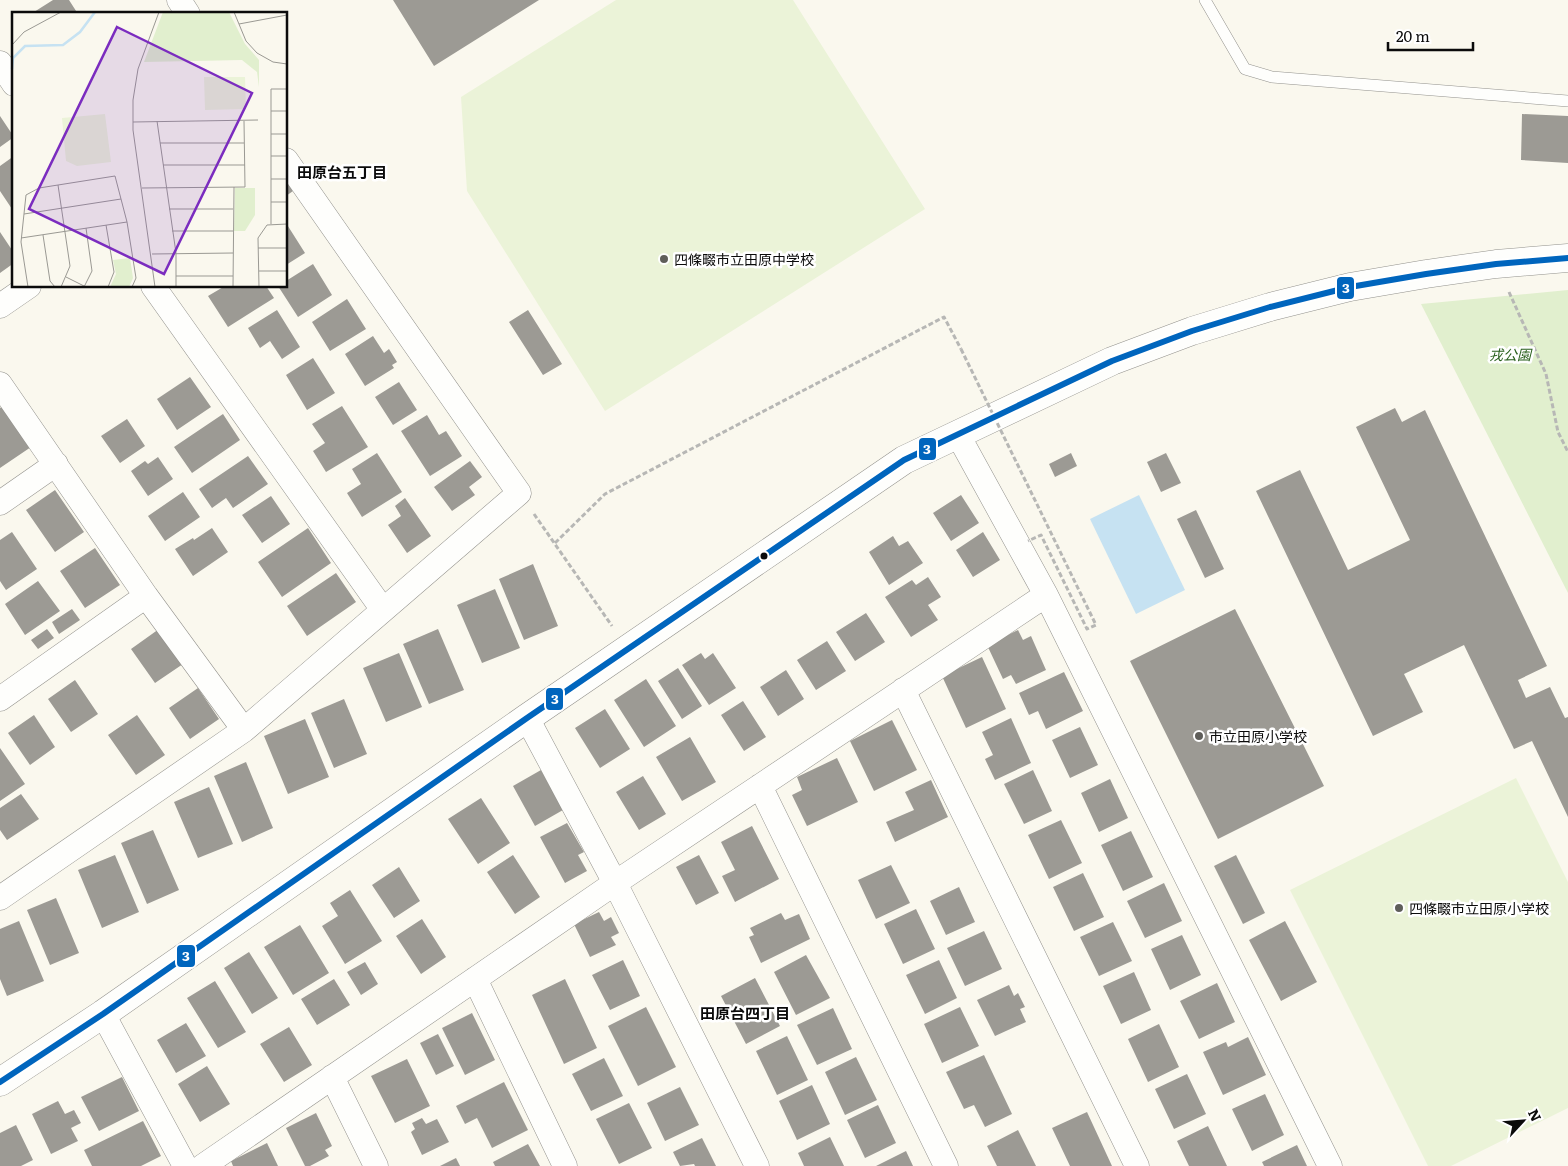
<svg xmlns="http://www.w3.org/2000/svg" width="1568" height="1166" font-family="Literata,'Noto Sans JP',serif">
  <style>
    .green { fill: #e1efce }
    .pitch { fill: #ebf3d8 }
    .water { fill: #c6e2f2 }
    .building { fill: #9c9a94 }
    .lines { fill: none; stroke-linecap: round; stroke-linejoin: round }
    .service-casing { stroke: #93928d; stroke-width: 12 }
    .minor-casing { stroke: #93928d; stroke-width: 25 }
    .tertiary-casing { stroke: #93928d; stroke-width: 29 }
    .path { stroke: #b7b7b5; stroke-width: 3; stroke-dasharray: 5 2.5; stroke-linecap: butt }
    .service { stroke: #fefefc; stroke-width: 11 }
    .minor { stroke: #fefefc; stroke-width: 24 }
    .tertiary { stroke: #fefefc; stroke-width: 28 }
    .path-bridge { stroke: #b7b7b5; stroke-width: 3; stroke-dasharray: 5 2.5; stroke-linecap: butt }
    .bus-1-casing { stroke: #fff; stroke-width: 10 }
    .bus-1 { stroke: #0065bd; stroke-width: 6 }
    .poi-dot { fill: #5f5e5a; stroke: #fff; stroke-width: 2 }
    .bus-dot { fill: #0b0b0b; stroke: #fff; stroke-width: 2 }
    .labels { text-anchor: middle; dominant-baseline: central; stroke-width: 5; stroke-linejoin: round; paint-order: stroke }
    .poi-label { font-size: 14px; fill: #0b0b0b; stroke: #fff; text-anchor: start }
    .park-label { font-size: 14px; font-style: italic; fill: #29601d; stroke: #fff }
    .neighbourhood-label { font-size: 15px; font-weight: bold; fill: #0b0b0b; stroke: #fff }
    .inset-river { fill: none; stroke: #c6e2f2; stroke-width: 2.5 }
    .inset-road { fill: none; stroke: #9a9993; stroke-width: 1 }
    .view { fill: #7b2cbf; fill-opacity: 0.15; stroke: #7b2cbf; stroke-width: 2.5 }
    .inset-edge { fill: none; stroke: #0b0b0b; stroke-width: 2.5 }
    .line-badge { stroke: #fff; stroke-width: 2 }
    .badge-label { font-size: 14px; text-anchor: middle; font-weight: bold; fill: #fff }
  </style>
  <rect width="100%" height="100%" fill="#faf8ee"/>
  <path class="green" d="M1568,290V593L1421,304Z"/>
  <path class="pitch" d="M616,0H793L925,209L605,411L467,191L461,97Z
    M1516,778L1568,882V1108L1451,1166H1428L1290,890Z"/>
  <path class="water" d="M1139,495L1185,590L1136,614L1090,519Z"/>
  <path class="building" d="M53,0H69L78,14L34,12Z
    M393,0H539L434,66Z
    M1522,114L1568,116V163L1521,160Z
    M0,116L14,137L0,147Z
    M14,156V212L0,191V166Z
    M286,180L293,191L286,196Z
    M286,223L305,253L286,265Z
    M0,232L14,253V263L0,273Z
    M313,264L332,295L298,317L278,286H286V281Z
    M225,286H266L274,298L228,327L208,296Z
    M347,299L366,329L330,351L312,322Z
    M277,310L300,347L282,359L270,341L260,348L248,328Z
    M528,310L562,364L543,375L509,322Z
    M373,336L384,353L389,349L397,362L392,365L394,368L365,386L345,354Z
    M313,358L335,393L307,410L286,375Z
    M190,377L211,407L177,430L157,399Z
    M399,382L417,410L393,425L375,397Z
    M3,406L31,447L0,468V408Z
    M342,406L368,447L326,472L313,451L325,443L312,424Z
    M1395,408L1402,422L1425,410L1547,666L1518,680L1526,698L1550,687L1565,718L1568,717V817L1532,741L1514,749L1464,645L1404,674L1423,712L1373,736L1256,491L1300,470L1348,570L1410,540L1356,427Z
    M223,414L240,440L192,473L174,447Z
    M427,415L439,435L446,431L462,456L430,476L401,431Z
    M127,419L145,446L120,463L101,436Z
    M377,453L402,492L362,517L347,493L361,484L352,469Z
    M1071,453L1077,466L1055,477L1049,464Z
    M1166,453L1181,483L1161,492L1147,462Z
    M248,456L268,484L233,508L226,498L212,508L199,489Z
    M158,457L173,479L148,496L131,471L145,461L148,464Z
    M470,461L482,477L469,487L475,495L452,511L434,487Z
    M55,490L84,532L55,552L26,510Z
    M183,492L200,517L165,541L148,516Z
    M961,495L979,523L951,541L933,513Z
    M271,496L290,524L262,543L242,515Z
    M405,498L431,536L407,553L388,525L401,516L395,506Z
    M1196,510L1224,569L1205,578L1177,519Z
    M212,528L228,552L193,576L175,549L193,538L194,540Z
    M308,528L331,563L282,597L258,562Z
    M12,532L37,569L6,590L0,581V540Z
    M983,532L1000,560L973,577L956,550Z
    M893,536L899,546L908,541L923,563L889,585L869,552Z
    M95,548L120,585L85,608L60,571Z
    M533,564L558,626L524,640L499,579Z
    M336,573L356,602L307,636L287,606Z
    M928,577L941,597L928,605L938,620L911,637L885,597L912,580L916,585Z
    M38,581L60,611L25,635L5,604Z
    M495,589L520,648L482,663L457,605Z
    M72,609L80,620L59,634L52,622Z
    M1235,609L1324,786L1218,839L1130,661Z
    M866,613L885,642L855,661L836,632Z
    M47,629L54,638L38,649L31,640Z
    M159,629L183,664L155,683L131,649Z
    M438,629L464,690L429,704L403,644Z
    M1018,630L1023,640L1031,636L1046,670L1016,684L1011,675L1003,679L987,645Z
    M827,641L846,671L816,690L797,660Z
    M399,653L422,707L386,722L363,668Z
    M701,653L705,659L713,653L736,688L709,705L682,665Z
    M982,657L1006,709L966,728L942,676Z
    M678,668L702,706L682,719L658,681Z
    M786,670L804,699L778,716L760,687Z
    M1064,672L1083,711L1046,729L1038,711L1029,715L1019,693Z
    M646,679L676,726L644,747L614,700Z
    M75,680L98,714L71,732L48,699Z
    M198,688L219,719L190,739L169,708Z
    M344,699L367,754L334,768L311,713Z
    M743,701L766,737L744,751L721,715Z
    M605,709L630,749L600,768L575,728Z
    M34,715L55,747L30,765L8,733Z
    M137,715L165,755L136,775L108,735Z
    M1011,718L1031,763L995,780L985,759L993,755L982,732Z
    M305,719L329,777L288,794L264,736Z
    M892,720L917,770L874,791L850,741Z
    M1080,727L1098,765L1070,778L1052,740Z
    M690,737L716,782L682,801L656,757Z
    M0,748L25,784L0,801Z
    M837,758L858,802L807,826L792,795L802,790L797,777Z
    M246,762L273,828L242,842L214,776Z
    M541,770L563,810L535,826L513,786Z
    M1033,770L1052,811L1024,824L1004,784Z
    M643,776L666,814L639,830L616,792Z
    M1110,779L1128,818L1099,832L1081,793Z
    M931,780L948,817L895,842L886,822L914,810L905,792Z
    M209,787L233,844L198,858L174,802Z
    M21,794L39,819L7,840L0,830V808Z
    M481,798L510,843L478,864L448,819Z
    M1061,820L1082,863L1049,879L1028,835Z
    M567,823L584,852L578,855L587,871L565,883L540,837Z
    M752,826L779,879L735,902L722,876L735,870L721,842Z
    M153,830L179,890L147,904L121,843Z
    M1131,831L1153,877L1123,891L1101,845Z
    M115,855L139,912L102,928L78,870Z
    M513,855L540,897L515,914L487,872Z
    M699,855L719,893L696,905L676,867Z
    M1236,855L1265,913L1243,924L1214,866Z
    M891,865L910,903L876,919L858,880Z
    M399,867L420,901L394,918L372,885Z
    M1083,873L1104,917L1074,931L1053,887Z
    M1164,883L1182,921L1145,938L1127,901Z
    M959,887L975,922L946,935L930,901Z
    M350,890L382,941L345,964L322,926L338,916L330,903Z
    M56,898L79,953L50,965L27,910Z
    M916,909L935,949L903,964L884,924Z
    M599,912L604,921L611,917L619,933L611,937L616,945L590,957L574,924Z
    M781,913L785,920L799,914L810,939L761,963L749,937L754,935L750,928Z
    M422,919L446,957L421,974L396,936Z
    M19,921L44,981L7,996L0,979V929Z
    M1285,921L1317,982L1281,1001L1249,940Z
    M1113,922L1132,961L1099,976L1080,937Z
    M300,925L329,973L293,995L264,947Z
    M984,931L1002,969L965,986L947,948Z
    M1182,935L1201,975L1170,990L1151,949Z
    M249,952L278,998L252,1014L224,968Z
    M806,955L830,998L796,1015L774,972Z
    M623,960L640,996L610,1010L592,975Z
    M939,960L957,998L925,1014L906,975Z
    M365,962L378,984L361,995L347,972Z
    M1134,972L1151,1010L1121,1024L1103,986Z
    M755,978L780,1026L746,1044L721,996Z
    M334,979L350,1005L317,1025L301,999Z
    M565,979L597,1048L564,1064L532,995Z
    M215,981L246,1032L218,1048L187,998Z
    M1217,983L1235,1022L1199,1039L1180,1001Z
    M1009,985L1014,996L1018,993L1025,1007L1020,1009L1026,1022L995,1036L977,1000Z
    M646,1007L676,1067L638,1086L608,1026Z
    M960,1007L979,1046L942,1063L924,1024Z
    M833,1008L852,1049L817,1065L797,1025Z
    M472,1013L495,1060L465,1075L442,1028Z
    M186,1023L206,1056L176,1073L157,1040Z
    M1159,1024L1179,1067L1148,1082L1128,1039Z
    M289,1027L312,1065L284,1082L260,1044Z
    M438,1034L454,1066L436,1075L420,1043Z
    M787,1036L808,1080L777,1095L756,1051Z
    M1248,1037L1266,1075L1223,1095L1203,1052L1226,1042L1228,1047Z
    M984,1055L1012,1114L985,1127L974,1105L964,1109L946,1072Z
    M856,1057L877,1100L845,1115L825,1072Z
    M604,1058L623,1096L591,1111L572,1074Z
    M407,1059L430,1106L395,1123L371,1076Z
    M207,1066L230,1104L200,1122L178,1084Z
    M1187,1074L1206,1114L1174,1129L1155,1089Z
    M122,1077L139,1111L99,1131L81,1097Z
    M504,1082L528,1130L492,1148L477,1118L465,1124L456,1106Z
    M812,1085L830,1124L797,1140L779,1101Z
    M680,1087L699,1125L665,1141L647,1103Z
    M1265,1094L1284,1135L1252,1151L1232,1109Z
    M58,1101L65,1114L74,1110L81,1123L71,1128L78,1141L51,1154L32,1114Z
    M629,1103L652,1148L619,1164L596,1119Z
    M878,1105L896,1143L865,1158L847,1120Z
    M1087,1112L1112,1166H1070L1052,1128Z
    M316,1113L332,1146L325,1150L329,1156L310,1166H305L286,1128Z
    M422,1118L426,1124L437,1119L449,1142L422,1155L411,1132L415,1129L412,1123Z
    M143,1121L161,1156L141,1166H92L84,1150Z
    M16,1125L33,1160L21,1166H0V1133Z
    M1208,1126L1227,1166H1189L1177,1141Z
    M1018,1130L1036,1166H997L987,1146Z
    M830,1137L844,1166H804L798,1153Z
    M702,1138L716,1166H695L694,1164L680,1166L673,1152Z
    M267,1143L278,1166H233L231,1161Z
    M528,1144L540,1166H495L493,1162Z
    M1297,1145L1307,1166H1264L1262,1162Z
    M906,1151L913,1166H876Z
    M456,1158L460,1166H440Z"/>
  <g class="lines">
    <g class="service-casing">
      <path id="service" d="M1205,0L1245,69L1272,77L1568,101"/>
    </g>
    <g class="minor-casing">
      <path id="minor" d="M179,0L188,14
        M0,63L14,84
        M153,286L383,610
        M0,306L29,286
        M0,384L146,596L244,730
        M958,435L1046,595L1330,1166
        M0,503L56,464
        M903,690L1137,1166
        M0,699L146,596
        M527,718L615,883L757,1166
        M760,786L946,1166
        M0,898L244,730L519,493L286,160
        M475,979L565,1166
        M103,1014L185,1166
        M332,1077L376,1166
        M203,1166L615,883L1046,595"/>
    </g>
    <g class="tertiary-casing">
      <path id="tertiary" d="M0,1082L103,1014L527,718L904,460L1112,361L1192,331L1270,307L1350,287L1426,274L1496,264L1568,258"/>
    </g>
    <path class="path" d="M1509,292L1546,374L1558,432L1568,452
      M534,514L612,626
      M555,543L605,494L944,317L961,349"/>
    <use href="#service" class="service"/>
    <use href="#minor" class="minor"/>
    <use href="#tertiary" class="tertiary"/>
    <path class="path-bridge" d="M961,349L1096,625L1087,629L1041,535L1028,541"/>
    <g class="bus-1-casing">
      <path id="bus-1" d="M0,1082L103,1014L527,718L904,460L1112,361L1192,331L1270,307L1350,287L1426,274L1496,264L1568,258"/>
    </g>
    <use href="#bus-1" class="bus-1"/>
  </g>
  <g class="poi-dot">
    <circle cx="664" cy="259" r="5"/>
    <circle cx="1199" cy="736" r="5"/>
    <circle cx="1399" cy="908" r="5"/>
  </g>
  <circle class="bus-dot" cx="764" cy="556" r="4.5"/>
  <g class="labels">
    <g class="poi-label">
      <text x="674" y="259">四條畷市立田原中学校</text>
      <text x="1209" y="736">市立田原小学校</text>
      <text x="1409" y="908">四條畷市立田原小学校</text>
    </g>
    <g class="park-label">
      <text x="1510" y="354">戎公園</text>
    </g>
    <g class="neighbourhood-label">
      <text x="342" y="171">田原台五丁目</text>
      <text x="745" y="1012">田原台四丁目</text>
    </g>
  </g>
  <g transform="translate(12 12)">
    <rect width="275" height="275" fill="#faf8ee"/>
    <path d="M151,0H217L233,32L247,48V75L245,60L230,48L132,50ZM223,176H243V203L233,219H222ZM118,246L121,266L117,275H98L104,262L101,248Z" fill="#e1efce"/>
    <path d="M192,65H233L234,97L193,98ZM93,102L99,150L65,154L54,149L50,106Z" fill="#ebf3d8"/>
    <path class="inset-river" d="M0,57L1,46L13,34L51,33L68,20L83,0"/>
    <path class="inset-road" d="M222,0L234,29L245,41L261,50L275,52M227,12L275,3M0,33L12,20L49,0M259,99H275M145,109L164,241V275M121,110L246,108M259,122H275M148,131H232M259,144H275M151,153H233M259,167H275M46,173L58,254L49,275M130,176L233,175L232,109M259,190H275M157,197H221M12,202L109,187M259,212V77H275M94,213L102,260L96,275M160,219H221M31,223L38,269L43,275M9,226L115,210M246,236H275M140,242L221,241M247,259H275M164,264H221M54,265L74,275M16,275L9,230L14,183L27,176L103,164L115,210L124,266L120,275M72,275L80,259L74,216M143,275L121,118V88L126,57L147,0M221,275L222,175M247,275L246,226L255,213L275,212"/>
    <path class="view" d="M105,15L240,81L152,262L17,197Z"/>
    <rect width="275" height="275" class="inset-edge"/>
  </g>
  <g class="line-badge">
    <rect x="1336" y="276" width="19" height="24" rx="5" fill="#0065bd"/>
    <rect x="918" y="437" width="19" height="24" rx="5" fill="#0065bd"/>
    <rect x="545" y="687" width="19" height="24" rx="5" fill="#0065bd"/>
    <rect x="176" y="944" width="20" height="24" rx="5" fill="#0065bd"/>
  </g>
  <g class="badge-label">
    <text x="1346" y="293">3</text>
    <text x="927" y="454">3</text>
    <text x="555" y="704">3</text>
    <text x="186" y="961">3</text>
  </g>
  <g transform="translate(1523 1121) rotate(64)" stroke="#ffffff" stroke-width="4" paint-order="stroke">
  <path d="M0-4L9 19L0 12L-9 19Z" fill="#0b0b0b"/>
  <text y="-8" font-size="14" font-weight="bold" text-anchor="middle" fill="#0b0b0b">N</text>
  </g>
  <path d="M1388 42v8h85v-8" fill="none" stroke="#0b0b0b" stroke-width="2.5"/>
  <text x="1396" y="42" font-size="15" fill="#0b0b0b" stroke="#ffffff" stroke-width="4" paint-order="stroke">20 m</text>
</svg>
